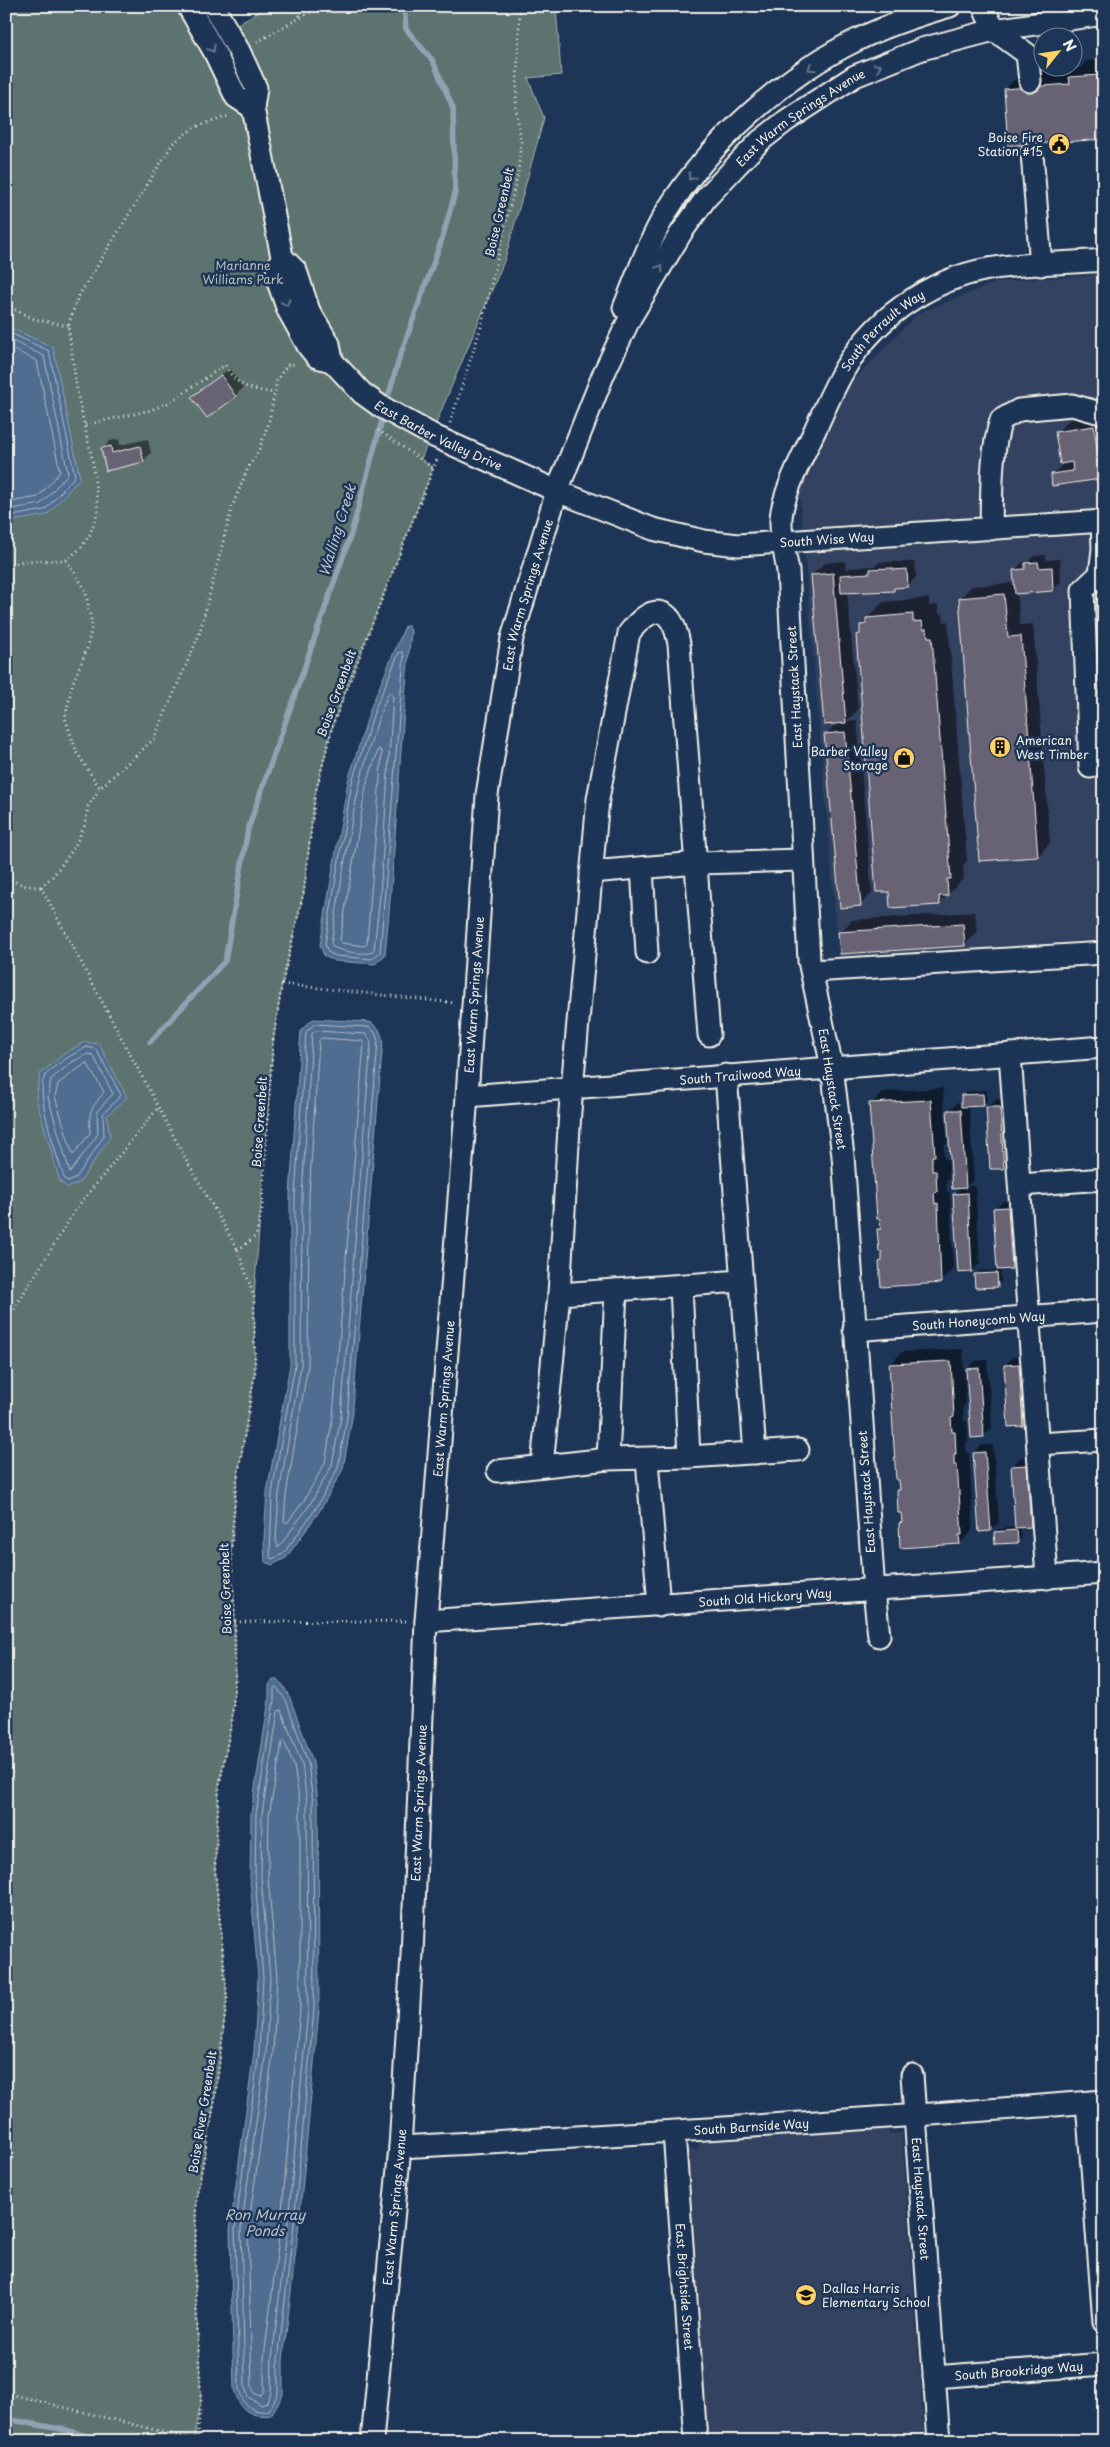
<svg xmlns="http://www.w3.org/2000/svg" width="1110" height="2447" font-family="'Playpen Sans',sans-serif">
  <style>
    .built { fill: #334260 }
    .green { fill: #5c736f; stroke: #a8b2ac }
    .water { fill: #506d90; stroke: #92a2b3 }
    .shadow { fill: #0007 }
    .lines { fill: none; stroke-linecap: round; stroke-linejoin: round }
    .shore { stroke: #b2bcc5; stroke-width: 1 }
    .stream { stroke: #92a2b3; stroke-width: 5.5 }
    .building { fill: #676275; stroke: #f4f1e8 }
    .minor-casing { stroke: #f4f1e8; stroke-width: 25 }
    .path { stroke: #f4f1e8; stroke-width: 3; stroke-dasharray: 1 4; stroke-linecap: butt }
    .minor { stroke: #1d3557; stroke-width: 21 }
    .oneway { stroke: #68778a }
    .labels { text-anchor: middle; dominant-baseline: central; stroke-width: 5; stroke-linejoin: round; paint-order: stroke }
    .street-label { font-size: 12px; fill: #f4f1e8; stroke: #1d3557 }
    .poi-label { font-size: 12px; fill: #f4f1e8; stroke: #1d3557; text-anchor: end }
    .park-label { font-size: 12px; fill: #b7bfb8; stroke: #1d3557 }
    .water-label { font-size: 14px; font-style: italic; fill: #bbc3c9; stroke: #1d3557 }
  </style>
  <rect width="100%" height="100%" fill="#1d3557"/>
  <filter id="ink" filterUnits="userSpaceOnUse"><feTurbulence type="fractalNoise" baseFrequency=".02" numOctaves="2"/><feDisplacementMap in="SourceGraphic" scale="10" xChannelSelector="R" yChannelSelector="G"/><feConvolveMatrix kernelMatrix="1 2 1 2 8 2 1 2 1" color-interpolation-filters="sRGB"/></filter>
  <g filter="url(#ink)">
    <path class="built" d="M1104,274V939L839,959L798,475L850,384L917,314L997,282Z
      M888,2123L889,2134L902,2133L925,2441H708L687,2150L699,2149L698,2137Z"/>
    <path class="green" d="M6,6H198L216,37L267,6H556L561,75L528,78L544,118L505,259L421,459L433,468L333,724L315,795L304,891L282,984L273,1042L254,1297L255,1372L236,1487L231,1552L235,1622V1679L232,1720L219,1787L215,1869L227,1998L215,2099L196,2200L195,2277L201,2401L194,2441H6Z"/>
    <path class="water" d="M6,326L53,347L80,478L47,515L6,522Z
      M405,626H409L411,631C400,739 396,847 385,955L375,964L335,961L324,956L320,945L348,781L371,707Z
      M313,1019L370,1022L379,1029L383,1040L352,1418L343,1469L319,1512L286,1558L272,1565L265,1562L264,1539L267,1492L290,1365V1195L301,1030Z
      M85,1042L99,1044L127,1097L107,1116L110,1137L80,1182L68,1188L60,1182L36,1098L40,1074L64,1054Z
      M273,1680H278L283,1685L290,1698L313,1762L318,1802L319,2010L299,2223L283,2360V2395L271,2415C249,2418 239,2409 234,2389L230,2229L254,2052L258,1978L250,1878L251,1813L269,1700V1685Z"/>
    <path class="shadow" d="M1104,60V138L1005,89L1022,73L1080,68L1087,61Z
      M230,368L243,388L235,396L193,397Z
      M1104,415V475L1101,478L1052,475L1065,462L1057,432L1069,420Z
      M119,439L120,445L148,439L151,453L143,461L107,469L102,449L110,441Z
      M1046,555V560L1060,559L1061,582L1053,590L1017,593L1020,625L1033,624L1050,843L1038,856L960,598L972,586L1015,583V570L1023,562H1028L1034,556Z
      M845,561L846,571L849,568L875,566L880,562H915L916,577L908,586H897L894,590L847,591L858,710L846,721L857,720L872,893L860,905L826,734L837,723L812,575L825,563Z
      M929,598V606L938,605L939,614L943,613L944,622L948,621L967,861L963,865L964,878L939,904L857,635L861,631V625L883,602Z
      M975,912L977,933L964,945L840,933L852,920Z
      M943,1088L947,1143L944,1146V1159H948L949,1179L946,1181L947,1192H950L953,1269L940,1282L880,1262L883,1259L879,1230L882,1227L871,1104L883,1092Z
      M987,1090V1101L983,1105L969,1106L974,1179L967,1186H975L980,1263L972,1271L954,1195L962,1187L949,1111L957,1103L962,1102V1095L966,1092Z
      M1008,1099L1011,1159L1003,1168L987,1108L996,1100Z
      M1016,1200L1019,1260L1011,1268L1000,1269L1001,1282L997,1286L976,1275L979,1271L998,1270L995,1209L1003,1201Z
      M963,1349L966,1404L963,1407L964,1421L967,1420L968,1440L966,1443V1453H969L973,1521L972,1531L960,1543L900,1523L903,1520L898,1491L901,1488L890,1365L902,1352Z
      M1013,1357H1026L1031,1417L1022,1425L1005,1365Z
      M987,1360L992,1428L984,1436L967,1369L975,1361Z
      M982,1445H993L999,1522L991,1530L974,1453Z
      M1034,1457L1039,1518L1031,1526L1020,1527L1021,1538L1017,1542L995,1532L999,1529L1016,1527L1012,1467L1020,1458Z"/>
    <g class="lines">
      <path class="shore" d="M6,331L49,351L75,476L45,510L6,517
        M6,338L44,356L68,474L41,504L6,510
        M6,346L37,361L60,472L38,497L6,503
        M402,652L404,655L380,952L372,959L336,956L328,952L325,944L352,782L375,709L399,653Z
        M391,693L393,696L380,895L374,949L371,953C359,954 343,952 333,947L331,943C346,859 355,773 388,694Z
        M379,749L382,752L367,944L365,946L341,943L340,940L366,786Z
        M315,1024L368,1027L375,1032L378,1041L347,1418L338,1468L315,1510L283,1554L272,1559L270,1557L272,1493L295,1365V1196L306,1032Z
        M316,1031L366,1034L371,1042L341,1417L332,1465L309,1506L278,1548L276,1539L279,1494L301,1365L302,1196L312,1034Z
        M322,1038L362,1041L364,1043L333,1416L325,1463L303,1502L287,1523L284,1521L286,1495L308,1365L309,1196L319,1041Z
        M87,1047L96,1049L121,1095L103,1114L104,1136L76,1178L68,1182L64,1178C58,1158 34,1092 45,1076C53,1065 75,1053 87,1047Z
        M88,1054L93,1055L113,1094L97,1111L98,1134L70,1173L48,1097L51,1079L71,1063Z
        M87,1063L104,1092C90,1111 89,1109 90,1133L73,1155L55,1097L58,1084Z
        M276,1687L286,1700L308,1763L313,1803L314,2009L294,2223L278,2360V2394L269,2410C252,2415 242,2403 239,2388L235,2229L259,2052L263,1978L255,1878L256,1814L274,1701V1689Z
        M281,1710L302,1764L307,1803L308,2009L288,2222L272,2359L271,2393L267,2402L262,2405L248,2397L245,2387L241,2229L266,2052L270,1978L261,1878L262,1814L278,1712Z
        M284,1741L294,1766L300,1804V2009L281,2221L264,2358V2391L260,2396L254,2393L252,2386L248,2230L273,2053L277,1978L268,1877L269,1815L282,1743Z"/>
      <path class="stream" d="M386,404L399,359L442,239L455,193L453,108L433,61L406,29L404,6
        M150,1042L225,961L248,829L351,534L384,413
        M6,2419L66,2430L103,2441"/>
    </g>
    <path class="building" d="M1104,69V139L1008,146L1004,89L1070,84L1069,77L1100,75V70Z
      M221,375L236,397L207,418L191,397Z
      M1094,426L1101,479L1052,486L1051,474L1073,471L1072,462L1060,464L1055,432Z
      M111,446L112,453L140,446L144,462L106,471L101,448Z
      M1038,562L1039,568L1052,567L1053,591L1015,594L1013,570L1025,569V563Z
      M893,568V570L907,569L908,587L894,588V591L841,593L840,575L870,573V569Z
      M833,573L846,723L824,725L811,575Z
      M1004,594L1008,637L1021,636L1038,857L979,861L959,598Z
      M913,614V622L922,621L923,629H927L928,637H932L951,879H947L948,896H939L940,905L890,908L889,892H876L856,635L860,634V625L866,624V618Z
      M845,732L861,906L840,908L824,734Z
      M963,924L965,946L840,954L838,932Z
      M983,1094L984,1106L961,1107V1095Z
      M931,1100L935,1156H932V1171H936L937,1192L934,1193L935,1204L938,1203L941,1283L881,1287L879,1262L882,1261V1252H879L877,1229H881L880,1219H877L869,1103Z
      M986,1107H1000L1004,1169H990Z
      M947,1110H961L966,1188L952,1189Z
      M968,1193L972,1272L958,1273L953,1194Z
      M1008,1207L1012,1269L997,1270L993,1208Z
      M997,1273L998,1287L975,1288L974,1274Z
      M951,1361L954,1417L951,1418L952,1432H955L956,1454H954V1465H957L962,1535H959L960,1544L900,1548L899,1523L902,1522L901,1513H898L897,1490H900L899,1480H896L889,1364Z
      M1019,1364L1023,1426L1008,1427L1004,1365Z
      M979,1368L984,1437L971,1438L966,1369Z
      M985,1452L991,1531L979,1532L973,1453Z
      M1027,1465L1031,1527L1015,1528L1011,1466Z
      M1017,1530L1018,1543L995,1544L994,1532Z"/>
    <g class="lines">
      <g class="minor-casing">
        <g id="minor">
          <path d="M188,6L214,51L236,97L253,108"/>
          <path id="s1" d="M213,6L239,51L256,88L253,108L282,257L296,271L309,311L329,344L332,361L362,393L380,406L436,437L557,491L653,529L704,541L738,545L1104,521"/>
          <path d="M983,6L994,30L1027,54L1030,81"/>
          <path d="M1032,153L1041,265"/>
          <path d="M282,257L276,276L288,310L308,346L317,357L332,361"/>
          <path d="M624,308C637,276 649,241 667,211C709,143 786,74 857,40C887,25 919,15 950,6"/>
          <path d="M991,529C992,492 990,455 1001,420L1019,410L1072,405L1104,414"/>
          <path d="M1090,767L1083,590L1100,574L1103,549L1102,521"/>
          <path d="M642,868L647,953"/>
          <path d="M591,872L698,863L803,860"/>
          <path d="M812,971L1104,953"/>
          <path d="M1010,1054L1047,1578"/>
          <path d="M726,1075L755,1453"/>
          <path id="s2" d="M467,1096L1104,1047"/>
          <path d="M1020,1185L1104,1179"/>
          <path d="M681,1286L689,1457L798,1450"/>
          <path d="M559,1294L570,1111L598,799L629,633C652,603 672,604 679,644L709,1035"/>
          <path id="s3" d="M854,1330L1104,1311"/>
          <path d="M1038,1444L1104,1440"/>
          <path d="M608,1459L689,1457"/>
          <path d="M647,1460L659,1606"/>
          <path d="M542,1466L559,1294L741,1281"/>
          <path d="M498,1471L608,1459L616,1290"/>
          <path id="s4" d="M426,1621L1104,1573"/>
          <path id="s5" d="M879,1636L874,1591L843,1156L832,1067L809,961L788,571C785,554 780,535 781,518C783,492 804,454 815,430C825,408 834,386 847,365C880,312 939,274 1002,267C1035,263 1070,263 1104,260"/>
          <path id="s6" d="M912,2075L939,2441"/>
          <path d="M1087,2103L1104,2322"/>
          <path id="s7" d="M674,2132L696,2441"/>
          <path id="s8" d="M400,2147C635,2134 869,2120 1104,2101"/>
          <path id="s9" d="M934,2377L1104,2364"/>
          <path id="s10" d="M372,2441L400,2147L412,1955L426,1621L467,1096L487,795L512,638L557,491L604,373L630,318L681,233L706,198L735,167L760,141L787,120L855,76L922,49L994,30L1104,14"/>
        </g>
      </g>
      <path class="path" d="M295,6L301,18
        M257,42L321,6
        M6,305L34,319L68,326
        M450,423L481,327L518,173L521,142L516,107L520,6
        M85,425L151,410L170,402L225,365C239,389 248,388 274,393
        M378,430L433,468
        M66,560L85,589L92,625L87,649L73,682L65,718L77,753L100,788
        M6,565L24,561L66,560L80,549L90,534L98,512L93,463L78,397L68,326L78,297L173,143L195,127L229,116
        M6,878L26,886L41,887
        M41,887L53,876L74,848L85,825L88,807L100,788L154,739L199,635L232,507L248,468L259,450L269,421L277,380L287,365L297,364
        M41,887L189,1165L238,1250
        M282,984L455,1003
        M6,1322L78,1206L158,1108
        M235,1622L408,1621
        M6,1713L9,1722L6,1794
        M6,2393L200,2441
        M197,2441L201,2401L195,2277L196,2200L215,2099L227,1998L215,1869L219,1787L232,1720L235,1679V1622L231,1552L236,1487L255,1372L254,1297L238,1250L256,1236L262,1209L273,1041L282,984L304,891L315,795L333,724L437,459"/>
      <use href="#minor" class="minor"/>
    </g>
    <defs><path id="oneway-chevron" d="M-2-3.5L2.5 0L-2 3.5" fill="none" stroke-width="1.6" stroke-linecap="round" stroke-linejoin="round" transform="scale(1.25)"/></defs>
    <g class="oneway">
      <use href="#oneway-chevron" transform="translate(212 49) rotate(61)"/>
      <use href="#oneway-chevron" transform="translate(878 67) rotate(-22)"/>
      <use href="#oneway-chevron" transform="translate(811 68) rotate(145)"/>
      <use href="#oneway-chevron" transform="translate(691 177) rotate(127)"/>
      <use href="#oneway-chevron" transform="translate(660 268) rotate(-59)"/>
      <use href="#oneway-chevron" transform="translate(286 303) rotate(70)"/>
    </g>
  </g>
  <defs>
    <g id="civic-disc" transform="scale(1.125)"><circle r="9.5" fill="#ffd166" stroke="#1d3557"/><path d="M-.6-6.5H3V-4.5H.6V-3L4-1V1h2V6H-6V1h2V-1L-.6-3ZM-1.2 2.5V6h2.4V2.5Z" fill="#111"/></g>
    <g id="building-disc" transform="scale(1.125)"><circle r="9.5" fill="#ffd166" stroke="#1d3557"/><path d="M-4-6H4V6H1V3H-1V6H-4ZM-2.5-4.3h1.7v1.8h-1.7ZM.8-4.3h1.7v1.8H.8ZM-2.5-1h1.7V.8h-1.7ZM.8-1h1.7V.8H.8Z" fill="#111"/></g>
    <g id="shop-disc" transform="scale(1.125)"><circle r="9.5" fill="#ffd166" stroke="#1d3557"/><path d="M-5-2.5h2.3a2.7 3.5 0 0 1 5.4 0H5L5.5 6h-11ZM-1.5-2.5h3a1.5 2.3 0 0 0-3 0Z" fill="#111"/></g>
    <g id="school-disc" transform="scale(1.125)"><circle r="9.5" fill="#ffd166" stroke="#1d3557"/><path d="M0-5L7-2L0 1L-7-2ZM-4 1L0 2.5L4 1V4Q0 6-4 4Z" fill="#111"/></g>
  </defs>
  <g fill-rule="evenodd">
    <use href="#civic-disc" x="1059" y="144"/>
    <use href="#building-disc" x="1000" y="747"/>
    <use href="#shop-disc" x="904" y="758"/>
    <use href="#school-disc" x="806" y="2295"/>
  </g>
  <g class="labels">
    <g class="street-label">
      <text stroke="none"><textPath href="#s10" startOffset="2418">East Warm Springs Avenue</textPath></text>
      <text transform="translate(499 212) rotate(-77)">Boise Greenbelt</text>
      <text stroke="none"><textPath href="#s5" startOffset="1341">South Perrault Way</textPath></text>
      <text stroke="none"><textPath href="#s1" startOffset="514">East Barber Valley Drive</textPath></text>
      <text stroke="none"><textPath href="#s1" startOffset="924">South Wise Way</textPath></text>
      <text stroke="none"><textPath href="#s10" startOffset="1855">East Warm Springs Avenue</textPath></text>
      <text transform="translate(794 687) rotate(-93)">East Haystack Street</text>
      <text transform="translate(336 693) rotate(-70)">Boise Greenbelt</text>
      <text stroke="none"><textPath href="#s10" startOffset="1450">East Warm Springs Avenue</textPath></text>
      <text stroke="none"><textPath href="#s2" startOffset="274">South Trailwood Way</textPath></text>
      <text transform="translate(833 1089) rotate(81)">East Haystack Street</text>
      <text transform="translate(259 1122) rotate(-86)">Boise Greenbelt</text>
      <text stroke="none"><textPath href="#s3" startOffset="125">South Honeycomb Way</textPath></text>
      <text stroke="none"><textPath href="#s10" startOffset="1045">East Warm Springs Avenue</textPath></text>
      <text transform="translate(866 1492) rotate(-94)">East Haystack Street</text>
      <text transform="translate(225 1589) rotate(-92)">Boise Greenbelt</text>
      <text stroke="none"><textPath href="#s4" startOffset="340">South Old Hickory Way</textPath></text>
      <text stroke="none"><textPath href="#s10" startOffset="640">East Warm Springs Avenue</textPath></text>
      <text transform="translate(202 2112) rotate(-81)">Boise River Greenbelt</text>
      <text stroke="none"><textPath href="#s8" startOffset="352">South Barnside Way</textPath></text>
      <text stroke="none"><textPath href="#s6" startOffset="124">East Haystack Street</textPath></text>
      <text stroke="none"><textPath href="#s10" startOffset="235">East Warm Springs Avenue</textPath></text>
      <text stroke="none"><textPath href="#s7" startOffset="155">East Brightside Street</textPath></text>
      <text stroke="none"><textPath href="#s9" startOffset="85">South Brookridge Way</textPath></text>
    </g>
    <g class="poi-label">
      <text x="1043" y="137">Boise Fire<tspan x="1043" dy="14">Station #15</tspan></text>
      <text x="1016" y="740" text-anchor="start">American<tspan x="1016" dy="14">West Timber</tspan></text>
      <text x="888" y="751">Barber Valley<tspan x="888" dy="14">Storage</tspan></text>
      <text x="822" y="2288" text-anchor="start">Dallas Harris<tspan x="822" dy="14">Elementary School</tspan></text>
    </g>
    <g class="park-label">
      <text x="243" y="265">Marianne<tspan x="243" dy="14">Williams Park</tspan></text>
    </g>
    <g class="water-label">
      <text transform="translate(337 530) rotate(-73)">Walling Creek</text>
      <text x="265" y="2214">Ron Murray<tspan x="265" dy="16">Ponds</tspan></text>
    </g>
  </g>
  <rect width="1110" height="2447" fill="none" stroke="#1d3557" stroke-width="25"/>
  <rect x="12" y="12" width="1085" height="2422" fill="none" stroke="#f4f1e8" stroke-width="2" filter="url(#ink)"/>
  <g transform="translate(1058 52) rotate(60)"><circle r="24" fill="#1d3557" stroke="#738091"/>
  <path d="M0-4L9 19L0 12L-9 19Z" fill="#ffd166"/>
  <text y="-8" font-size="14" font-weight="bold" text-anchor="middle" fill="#f4f1e8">N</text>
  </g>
</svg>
